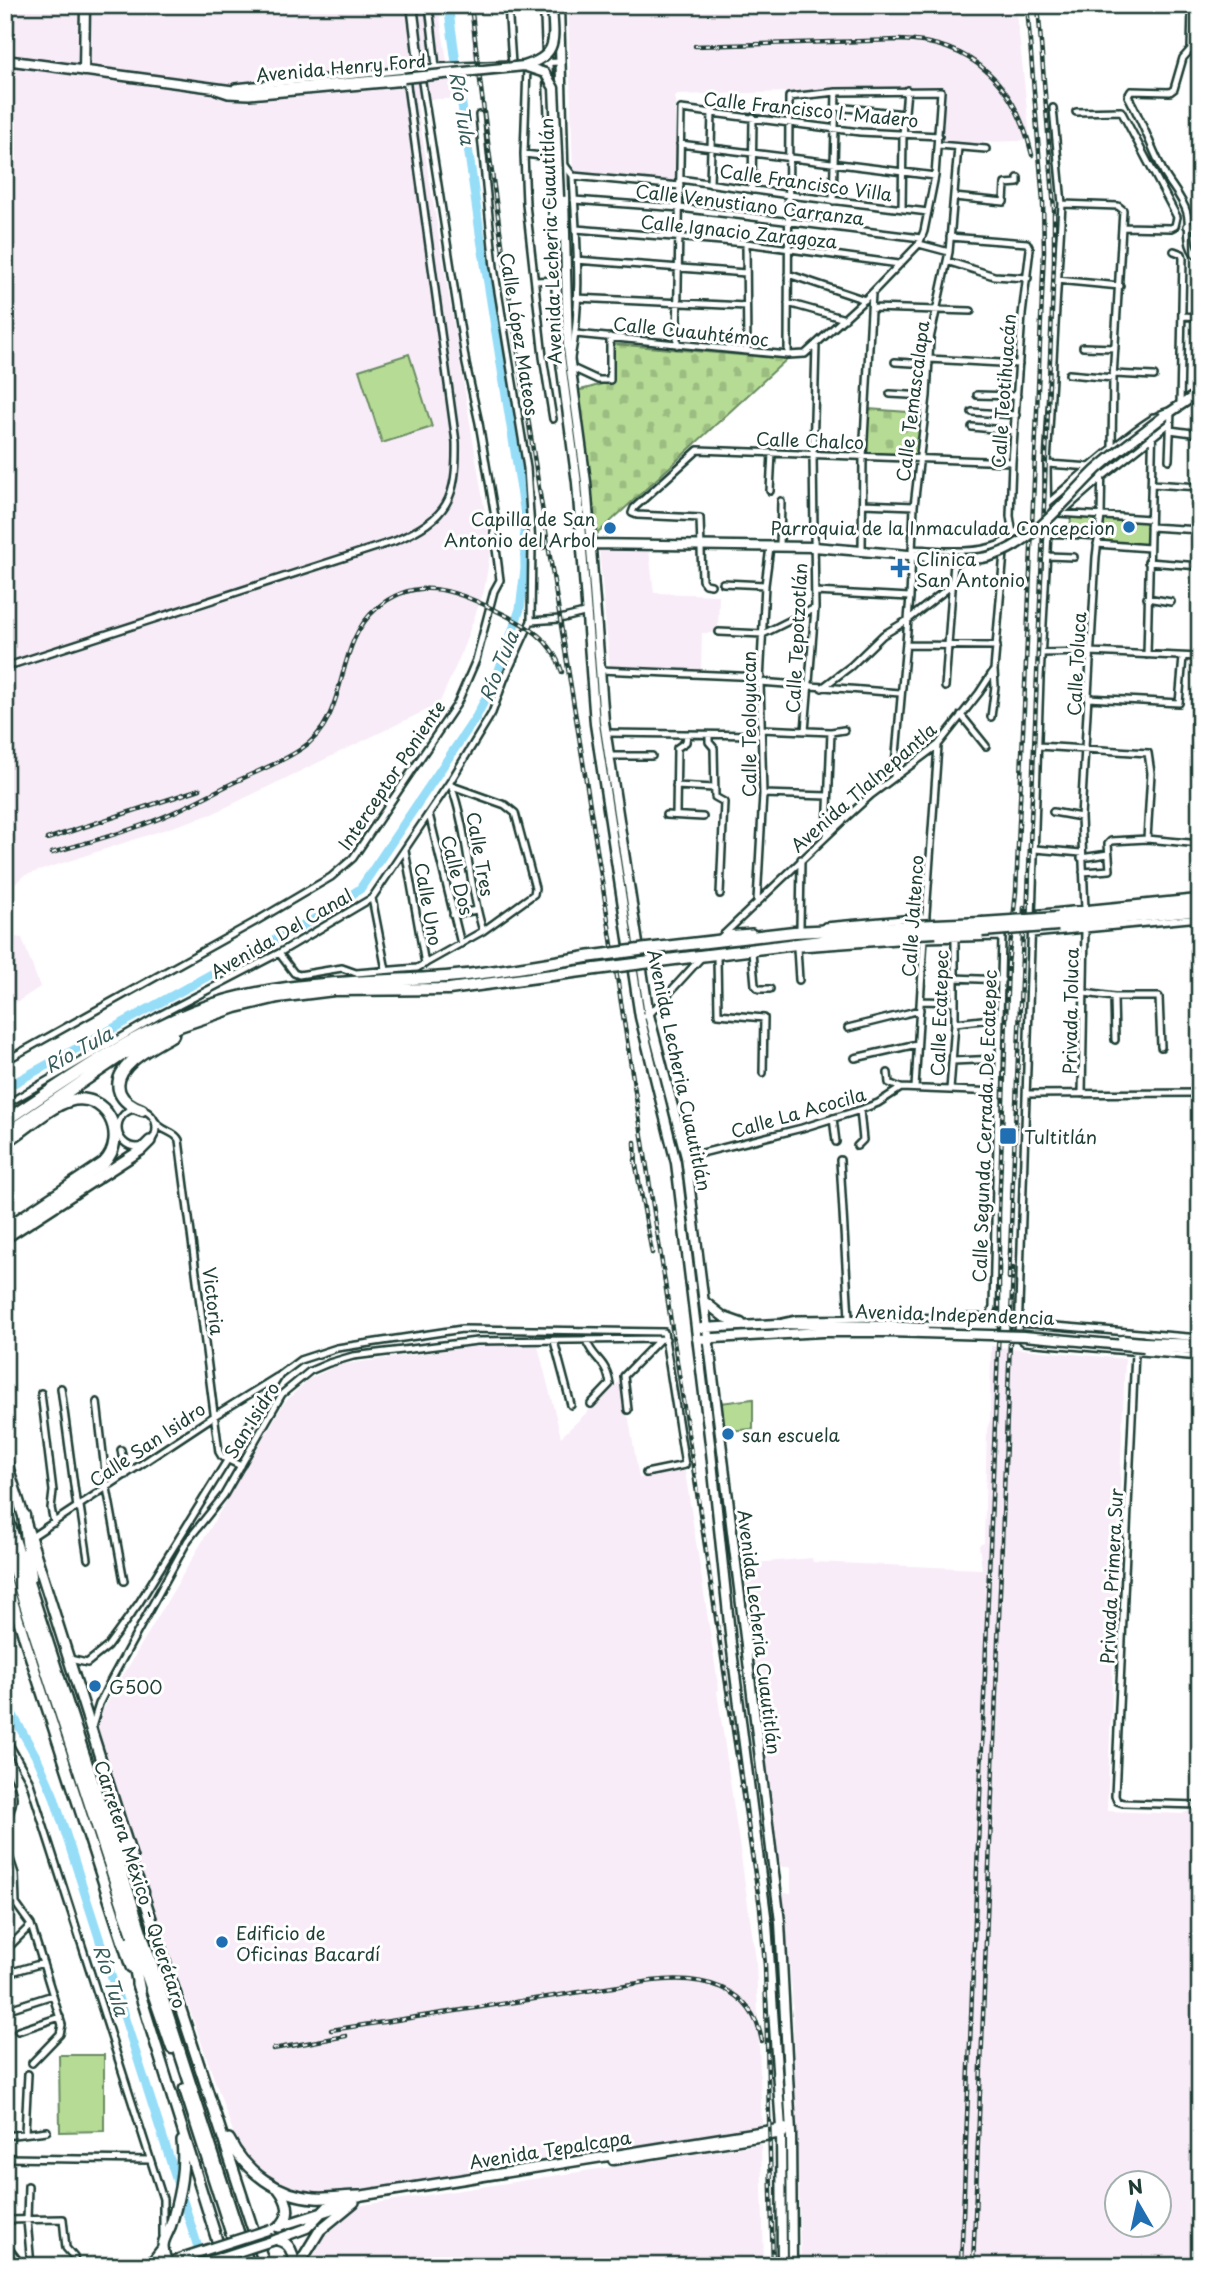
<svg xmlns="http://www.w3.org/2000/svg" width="1205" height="2271" font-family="'Playpen Sans',sans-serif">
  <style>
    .built { fill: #f8ecf8; fill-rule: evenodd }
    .green { fill: #b6db95; stroke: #6a8c64; stroke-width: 2 }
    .cemetery { fill: url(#cemetery-stones); stroke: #6a8c64; stroke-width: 2 }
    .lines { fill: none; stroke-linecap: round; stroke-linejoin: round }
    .river { stroke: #96ddf8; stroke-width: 9 }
    .street-casing { stroke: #1f3d34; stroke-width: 10 }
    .secondary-casing { stroke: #1f3d34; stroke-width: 13 }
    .primary-casing { stroke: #1f3d34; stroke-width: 14 }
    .highway-casing { stroke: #1f3d34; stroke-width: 15 }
    .street { stroke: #fff; stroke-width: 5 }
    .secondary { stroke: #fff; stroke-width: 8 }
    .primary { stroke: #fff; stroke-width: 9 }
    .highway { stroke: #fff; stroke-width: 10 }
    .rail-casing { stroke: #1f3d34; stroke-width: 4.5 }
    .rail { stroke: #fff; stroke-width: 2; stroke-dasharray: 5; stroke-linecap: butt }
    .secondary-bridge-casing { stroke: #1f3d34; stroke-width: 13; stroke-linecap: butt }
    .highway-bridge-casing { stroke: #1f3d34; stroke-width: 15; stroke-linecap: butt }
    .secondary-bridge { stroke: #fff; stroke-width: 8 }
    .highway-bridge { stroke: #fff; stroke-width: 10 }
    .poi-dot { fill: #1f6fb2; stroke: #fff; stroke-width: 2.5 }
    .labels { text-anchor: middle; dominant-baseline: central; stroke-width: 6; stroke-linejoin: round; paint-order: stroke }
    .street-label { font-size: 18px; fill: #1f3d34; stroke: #fff }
    .poi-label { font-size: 18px; fill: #1f3d34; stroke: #fff; text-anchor: start }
    .water-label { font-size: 19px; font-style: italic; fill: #375d5b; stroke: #fff }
  </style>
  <defs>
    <pattern id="cemetery-stones" width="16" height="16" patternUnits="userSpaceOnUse" patternTransform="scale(1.75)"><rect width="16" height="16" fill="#b6db95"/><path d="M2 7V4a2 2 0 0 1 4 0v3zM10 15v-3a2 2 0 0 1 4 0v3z" fill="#9cbd81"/></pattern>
  </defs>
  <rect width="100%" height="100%" fill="#fff"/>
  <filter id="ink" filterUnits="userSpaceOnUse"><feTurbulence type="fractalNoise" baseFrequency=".0143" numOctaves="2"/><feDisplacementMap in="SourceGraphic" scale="14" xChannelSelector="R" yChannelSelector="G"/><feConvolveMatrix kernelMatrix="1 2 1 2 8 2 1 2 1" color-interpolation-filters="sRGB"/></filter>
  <g filter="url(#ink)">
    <path class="built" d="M5,5H438L453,99H416L491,548L484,591L459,659L439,704L212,814L23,876L5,894Z
      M468,5H475L479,60H474Z
      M568,5H1016L1030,138L1019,141L982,142L981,147L941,144L943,88L675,95L676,183L573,174Z
      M599,550H649L654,593L719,595L718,633H702L701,671L610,668Z
      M5,936L22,938L40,987L5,1010Z
      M483,1345L538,1346L561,1437L622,1379L639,1478L685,1471L719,1690L717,1691L756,1960L762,2126L336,2194L298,2193L259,2174L239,2149L91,1730L284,1403L309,1379L339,1365Z
      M991,1346L1125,1359L1107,1811L1182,1814L1189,1811L1200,1812V2264H1184L1183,2266H801L792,1991L782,1893H791V1867H782L778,1861L744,1564L812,1558L813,1562L982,1569L979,1545L984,1543L987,1429L990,1420ZM1118,2184H1160V2226H1118Z
      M761,2144L764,2266H303L324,2230L357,2206Z"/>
    <path class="green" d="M409,354L432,427L382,443L359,370Z
      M1071,515L1095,516L1096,531L1092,534L1070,533Z
      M1102,517L1149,519L1146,547L1097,543Z
      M753,1399V1429L725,1431L720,1403Z
      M59,2055H104V2131L60,2132Z"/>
    <path class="cemetery" d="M613,344L787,359L597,534L578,390C592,389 597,383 612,383Z
      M868,409L921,413L917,457L866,455Z"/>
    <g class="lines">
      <path class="river" d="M5,1088L237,960L320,916L360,889L476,717L497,676L520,609L525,569L524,508L480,233L448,5
        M5,1701L38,1760L53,1794L204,2266"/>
      <g class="street-casing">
        <path id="street" d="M508,5L512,64
          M1192,5L1191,49L1183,58L1174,89L1170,92L1131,91L1128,96C1142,121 1152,149 1165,175C1172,187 1183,199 1187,213C1191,228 1183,247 1200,258
          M535,63L560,62
          M436,67L511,64
          M527,67L524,154L526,204L543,357L553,419
          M235,87L436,67L429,5
          M216,91L228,95L249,96L406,82
          M836,107L905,114
          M1053,108L1062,204L1047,464L1048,533L1040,678L1018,1337L1024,1342L1200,1357
          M1076,112L1121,111L1177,217L1175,226L1171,228L1122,227
          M680,144L935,176
          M938,145L986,149
          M524,154L551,157
          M564,164L573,176L680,186
          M680,179L789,195L928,212
          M710,184L712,112
          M752,190L753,117
          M954,197L1004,202L1005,184L1018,183V178
          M574,200L680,208L921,238
          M833,201L836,92
          M1062,204L1118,206L1123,210L1113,378L1112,448
          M902,209L903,135L907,90
          M1187,226H1200
          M576,229L746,243L899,264
          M950,237L1027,243L1030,249L1022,315L1012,462L1010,516L1013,534
          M746,243L747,351
          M919,244L949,252
          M1174,251L1182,254L1183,258L1180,405
          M576,260L746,273
          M947,261L994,276L1028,278
          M788,274L865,300
          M1057,280L1120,286
          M535,281L556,280
          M576,298L746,306
          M788,303L845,319
          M872,308L971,311
          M1182,316L1200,317
          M576,334L788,355L805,354L872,293L919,244L924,231L935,176L941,91L836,92L789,97L788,355
          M677,345L681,109L860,132L939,136
          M1083,347L1115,348
          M571,358C583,299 576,236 573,176
          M929,359L1019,364
          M895,362L929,364
          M570,367L598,380H610V337
          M1069,374L1113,378
          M1114,374L1154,376
          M890,394L927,396
          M977,395L1017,396
          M972,412L1016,415
          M972,427L1014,431
          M1170,430L1200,434
          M1047,464L1092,467
          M1152,484L1200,487
          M770,491L772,453
          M1048,503C1068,487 1152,409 1171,411L1169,460
          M863,504L914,506
          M1058,513L1150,519
          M1061,513L1102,477L1170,423
          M1150,527L1200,530
          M1048,533L1098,536
          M1097,544L1149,548
          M532,545H543
          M780,547L781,501
          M912,549C939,550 972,555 998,545C1006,541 1014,534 1021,528
          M862,550L863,457L872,293
          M1047,556L1074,557
          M1148,562L1200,566
          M723,583L765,585
          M711,585L705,584L702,580L700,518L637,515L632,513L634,508L698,450L1012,462
          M815,592L910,597
          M1147,598L1171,602
          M531,621L560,619L588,612
          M719,632L763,634L815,608
          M906,645L997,646
          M1042,653L1090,652L1200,657
          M1147,655L1153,417
          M5,667L395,541C448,518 457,499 456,442L405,71
          M600,670L761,677
          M760,682L900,693
          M945,687L954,562
          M822,688L851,666L883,635L908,620L952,585
          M1088,698L1179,703L1183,657
          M961,715L986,746
          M991,717L995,686L994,670
          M761,729L831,732L844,730
          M805,731L815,608L813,455L816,344
          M606,733L761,735
          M709,735V742L714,748L715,797L724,802L720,894
          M1038,746L1148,753L1151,773L1147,839
          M609,756H652
          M894,777L910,597L914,506L927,396L930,339L949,252L958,147
          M451,785C468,832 468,883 483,931
          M676,786L714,788
          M763,794L828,796
          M1053,812L1081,817
          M429,814L461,944
          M666,815L703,817
          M676,815L677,748L686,742L687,735
          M827,834L831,732
          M1035,849L1081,853
          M405,850L425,964
          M1081,858L1108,854
          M1083,872L1110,870L1108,844L1111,841L1147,839L1200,844
          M372,898L386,970
          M757,901L763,794L760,682L765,585L770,547
          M1085,909L1081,817L1096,557L1101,516L1102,457
          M1032,914L1193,898
          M453,915L476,910
          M825,926L926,917
          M800,928L801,859
          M925,928L938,746
          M724,934L752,932
          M1032,934L1200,918
          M720,938L848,816L871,795L938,745L979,693L994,670L1005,541
          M797,948L799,980
          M752,952L755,985L759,989H770
          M279,953L294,973L299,975L342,968L356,973L417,968L483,931L534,894L535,888L515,813L505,805L452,786
          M717,957L718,1014L764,1018L763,1073
          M954,978L1002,980
          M1085,993L1114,997H1159L1161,1047
          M1114,997L1115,1040
          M921,1001L955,1002
          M640,1017L649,1015L700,959
          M955,1023L1000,1018
          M848,1028L920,1010
          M855,1058L917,1044
          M5,1061L253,923L331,877L353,858L457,704L476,660L494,591L500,580L494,533L495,517L479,423L466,364L421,76
          M953,1061L998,1059
          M888,1073L889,1083L901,1088
          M915,1088L924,938
          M950,1090L955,1023V938
          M1026,1094L1200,1093
          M1082,1094L1085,929
          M5,1105L158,1016L279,953L372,898L450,782L492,713L504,680L531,621L532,545L527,468L494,267L479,115
          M118 1128a19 19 0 1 1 38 0a19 19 0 1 1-38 0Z
          M833,1118L836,1142
          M155,1121C161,1132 174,1130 179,1140L219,1452L222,1457L241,1466
          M857,1146L863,1140L860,1110
          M686,1157L802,1128L860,1110L878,1103L901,1088L998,1092
          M840,1160L849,1318
          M783,1322L797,1319L986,1317L990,1316L993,1307L1002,937L924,939L801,948
          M1019,1323L1200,1338
          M586,1340C594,1361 606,1359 610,1384L591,1404
          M554,1341L571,1405
          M1135,1352L1115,1796L1117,1801L1123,1803L1200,1805
          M61,1388L77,1508
          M41,1393L53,1491L51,1508L54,1523
          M97,1402L107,1488L124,1581
          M628,1410L624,1376L659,1340
          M121,1450L126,1475
          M80,1506L88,1559
          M30,1538L214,1416L277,1377
          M70,1659L87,1663L107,1647L139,1603L280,1375L300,1360L337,1348L462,1329L664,1332L685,1465L646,1473
          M92,1727L99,1704L111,1680L188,1540L224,1495L282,1394L310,1371L329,1363L353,1356L477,1341L666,1339
          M5,1737L29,1780L163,2199V2235
          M5,1775C18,1799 13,1802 5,1826
          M5,1844L15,1874L16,1904L31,1925L62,2025L60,2034L32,2063
          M5,1906L16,1904
          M5,1951L31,1925
          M5,1974L43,1963
          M12,2008L53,1995
          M18,2031L60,2017
          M25,2132L28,2074
          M5,2136L47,2131
          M5,2158L150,2160
          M28,2186L27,2220L31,2266
          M5,2220L63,2219L66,2248L74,2257L75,2264"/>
      </g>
      <g class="secondary-casing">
        <path id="secondary" d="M412,5L420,69
          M545,5L559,348L577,483L595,724L640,1017L676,1163L711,1452L731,1643L767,1923L781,2128L782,2266
          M559,5L568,348L586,482L604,722L649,1015L686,1157L780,1922L791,2133L792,2266
          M5,60L244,92L404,78
          M84,71L85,5
          M557,239L560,231L559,197
          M1163,417L1200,392
          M589,544L814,547L920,556
          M705,1302L724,1317L741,1323
          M702,1328L777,1324L888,1326
          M697,1339L823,1332H888
          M1143,1342L1200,1344
          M1144,1347L1200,1350
          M613,2160L783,2133
          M277,2227L352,2203
          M275,2240L307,2228L328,2206L359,2196L784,2128
          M5,2246L20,2266
          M159,2266L184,2257"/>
      </g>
      <g class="primary-casing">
        <path id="primary" d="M5,1238L141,1150L150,1141
          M5,1458L132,1858
          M5,1578L131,1967
          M140,1885L265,2266
          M137,1984L225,2266
          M229,2139C245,2172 279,2196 315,2198C330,2199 345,2196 359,2196
          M278,2188C288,2201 293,2215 279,2227
          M277,2240C291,2243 293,2253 294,2266
          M149,2266L163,2248
          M168,2266C157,2237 167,2242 173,2218C180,2192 185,2168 182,2141
          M298,2266L320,2230L354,2202"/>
      </g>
      <g class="highway-casing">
        <path id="highway" d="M1058,918L1200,902
          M935,925L982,923
          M1058,925L1200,910
          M936,932L982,931
          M647,949L794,932L916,926
          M651,962L845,938L917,933
          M142,1110C133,1107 124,1102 120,1093C109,1067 155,1045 173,1035
          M5,1121C66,1080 125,1038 194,1011C277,979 360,983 446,977C496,973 545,963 594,956
          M5,1134L122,1055L180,1026L236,1007L278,997L334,990L449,989L596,969
          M5,1142C25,1131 48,1107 69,1101C107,1090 129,1137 104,1163L5,1229
          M5,1511L249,2266
          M24,1515L31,1576
          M5,1543L123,1906L172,2048
          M104,1806L143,1892
          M130,1941L139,1989
          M185,2089L242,2266"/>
      </g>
      <use href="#street" class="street"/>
      <use href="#secondary" class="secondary"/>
      <use href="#primary" class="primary"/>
      <use href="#highway" class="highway"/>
      <g class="rail-casing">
        <path id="rail" d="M471,5C502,277 549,547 592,818C649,1181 707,1543 760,1907L765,1965L773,2266
          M695,46L899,40C974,41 1016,86 1032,155
          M47,839L200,789
          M52,853C84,843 117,835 148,823C179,812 209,794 239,780C260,770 282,762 301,749C351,717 332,646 377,608C415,575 455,590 495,610C526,625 551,637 562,672
          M1027,918L1054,262V209L1038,5
          M635,1142L636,1167
          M635,1160L652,1253
          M1009,1278L1024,907
          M331,2030L652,1981C700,1975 752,1985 762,2041
          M273,2049L346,2036
          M961,2266L999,1325V1214L1008,964L1016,892L1044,251L1043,202L1027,5
          M973,2266L1013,1267"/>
      </g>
      <use href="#rail" class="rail"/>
      <g class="secondary-bridge-casing">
        <path id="secondary-bridge" d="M524,66L545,73L554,88L559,197
          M404,78L524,66C561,55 553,37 552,5
          M920,556C944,557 971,563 994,555C1033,543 1067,498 1096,470C1117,451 1141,434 1163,417
          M888,1326L924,1328
          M888,1332L1024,1336L1144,1347
          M1122,1340L1143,1342
          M184,2257L271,2229
          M194,2266L275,2240"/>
      </g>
      <g class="highway-bridge-casing">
        <path id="highway-bridge" d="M982,923L1058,918
          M916,926L935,925
          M982,931L1058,925
          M917,933L936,932
          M594,956L647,949
          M596,969L651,962"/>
      </g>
      <use href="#secondary-bridge" class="secondary-bridge"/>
      <use href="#highway-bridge" class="highway-bridge"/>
    </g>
  </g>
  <g class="poi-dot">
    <circle cx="1129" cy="527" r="7"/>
    <circle cx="610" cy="528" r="7"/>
    <path d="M896.5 557.5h7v7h7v7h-7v7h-7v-7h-7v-7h7z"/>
    <rect x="999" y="1127" width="18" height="18" rx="3.5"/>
    <circle cx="728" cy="1434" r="7"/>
    <circle cx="95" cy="1686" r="7"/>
    <circle cx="222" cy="1942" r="7"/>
  </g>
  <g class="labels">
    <g class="street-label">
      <text transform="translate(341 67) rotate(-5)">Avenida Henry Ford</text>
      <text transform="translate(811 109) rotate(6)">Calle Francisco I. Madero</text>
      <text transform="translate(806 182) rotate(8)">Calle Francisco Villa</text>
      <text transform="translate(750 204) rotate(7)">Calle Venustiano Carranza</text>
      <text transform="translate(739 231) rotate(6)">Calle Ignacio Zaragoza</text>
      <text transform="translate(550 241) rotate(-92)">Avenida Lecheria Cuautitlán</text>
      <text transform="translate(691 331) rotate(6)">Calle Cuauhtémoc</text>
      <text transform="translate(520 334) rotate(81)">Calle López Mateos</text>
      <text transform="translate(1003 391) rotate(-86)">Calle Teotihuacán</text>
      <text transform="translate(912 401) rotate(-83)">Calle Temascalapa</text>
      <text transform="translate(810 440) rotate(2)">Calle Chalco</text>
      <text transform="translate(796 638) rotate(-87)">Calle Tepotzotlán</text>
      <text transform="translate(1076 664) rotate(-87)">Calle Toluca</text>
      <text transform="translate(748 724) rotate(-90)">Calle Teoloyucan</text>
      <text transform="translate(391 775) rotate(-56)">Interceptor Poniente</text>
      <text transform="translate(863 787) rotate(-41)">Avenida Tlalnepantla</text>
      <text transform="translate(481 854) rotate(80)">Calle Tres</text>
      <text transform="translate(458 875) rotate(76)">Calle Dos</text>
      <text transform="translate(429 904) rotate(80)">Calle Uno</text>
      <text transform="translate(912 916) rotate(-86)">Calle Jaltenco</text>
      <text transform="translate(281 933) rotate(-30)">Avenida Del Canal</text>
      <text transform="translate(1070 1011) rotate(-89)">Privada Toluca</text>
      <text transform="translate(939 1013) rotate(-88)">Calle Ecatepec</text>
      <text transform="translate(680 1070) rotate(78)">Avenida Lecheria Cuautitlán</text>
      <text transform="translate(798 1112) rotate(-16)">Calle La Acocila</text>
      <text transform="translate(984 1126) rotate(-88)">Calle Segunda Cerrada De Ecatepec</text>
      <text transform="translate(214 1301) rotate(83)">Victoria</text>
      <text transform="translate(955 1314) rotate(2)">Avenida Independencia</text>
      <text transform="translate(251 1420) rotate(-58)">San Isidro</text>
      <text transform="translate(147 1444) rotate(-34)">Calle San Isidro</text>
      <text transform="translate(1111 1576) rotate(-87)">Privada Primera Sur</text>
      <text transform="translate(760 1632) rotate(83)">Avenida Lecheria Cuautitlán</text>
      <text transform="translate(141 1884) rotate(72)">Carretera México - Querétaro</text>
      <text transform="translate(550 2149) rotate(-9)">Avenida Tepalcapa</text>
    </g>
    <g class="poi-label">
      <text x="596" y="518" text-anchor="end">Capilla de San<tspan x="596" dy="21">Antonio del Arbol</tspan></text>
      <text x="1115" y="527" text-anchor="end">Parroquia de la Inmaculada Concepcion</text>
      <text x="916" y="558">Clinica<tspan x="916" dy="21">San Antonio</tspan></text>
      <text x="1024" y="1136">Tultitlán</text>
      <text x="742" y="1434">san escuela</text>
      <text x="109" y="1686">G500</text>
      <text x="236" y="1932">Edificio de<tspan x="236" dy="21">Oficinas Bacardí</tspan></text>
    </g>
    <g class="water-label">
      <text transform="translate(463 108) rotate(81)">Río Tula</text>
      <text transform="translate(498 666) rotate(-68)">Río Tula</text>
      <text transform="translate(78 1049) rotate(-29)">Río Tula</text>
      <text transform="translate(112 1980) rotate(72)">Río Tula</text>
    </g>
  </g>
  <rect width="1205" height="2271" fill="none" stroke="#fff" stroke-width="28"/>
  <rect x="14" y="14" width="1177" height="2243" fill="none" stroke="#1f3d34" stroke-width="2.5" filter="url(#ink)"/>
  <g transform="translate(1138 2204) rotate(351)"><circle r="33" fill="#ffffff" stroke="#a5b1ae" stroke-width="2"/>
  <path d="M0-5L12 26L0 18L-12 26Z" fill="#1f6fb2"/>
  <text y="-10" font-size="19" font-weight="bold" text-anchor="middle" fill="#1f3d34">N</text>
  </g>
</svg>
